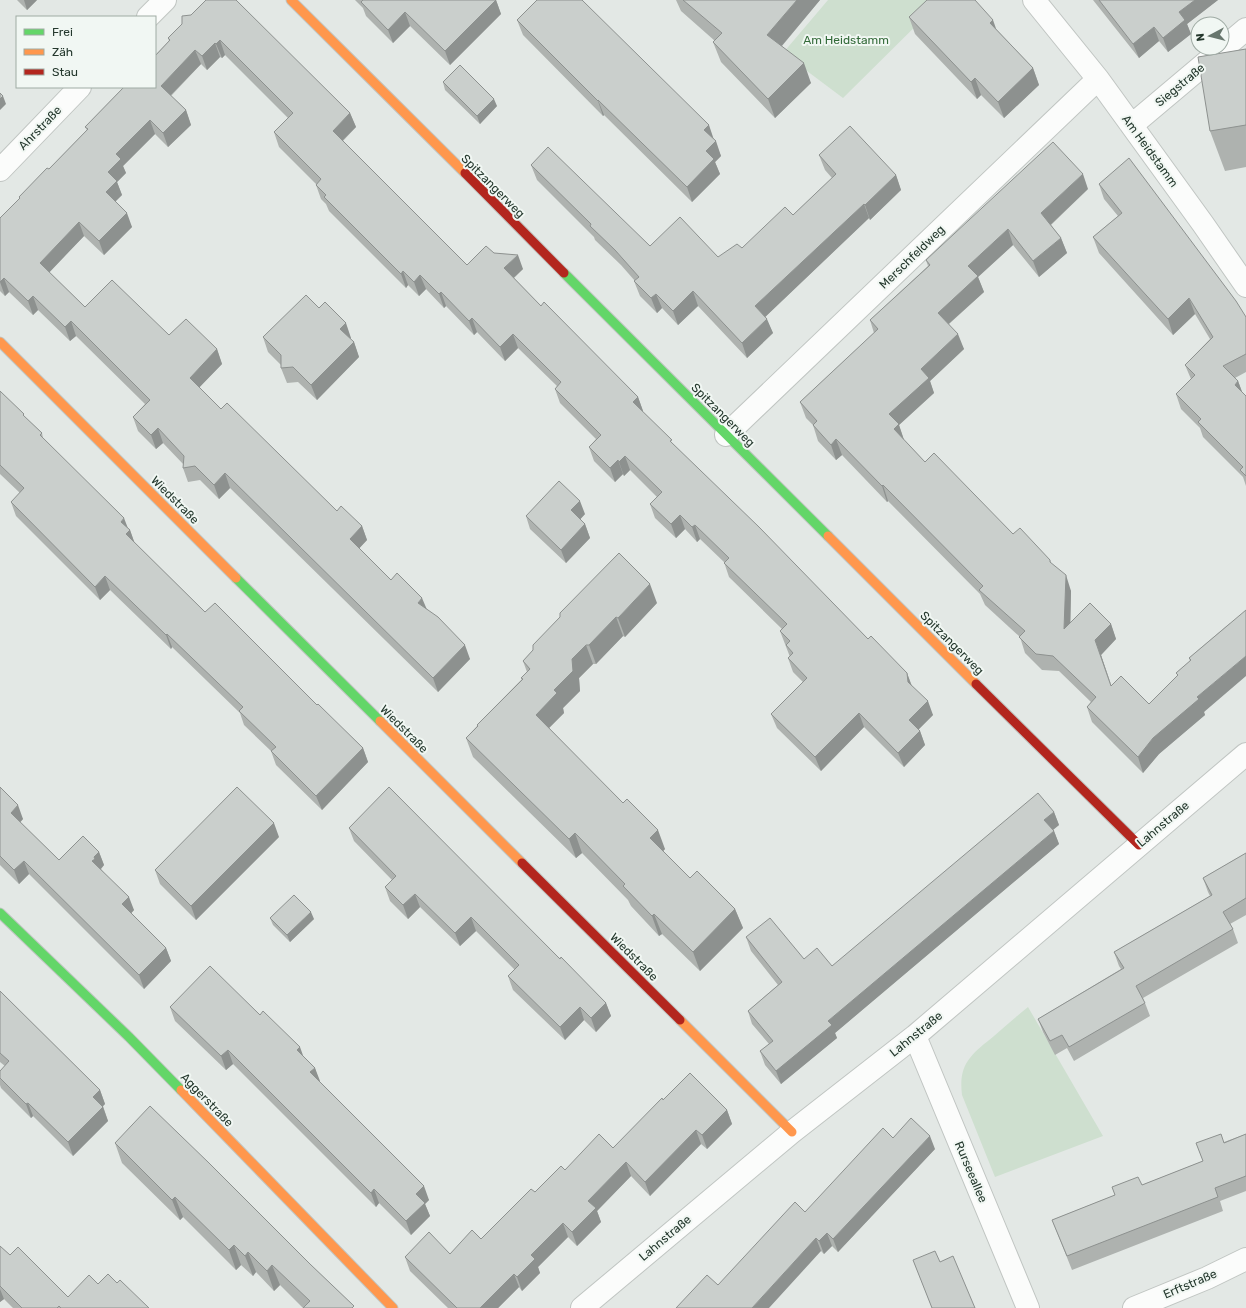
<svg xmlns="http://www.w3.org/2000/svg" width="1246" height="1308" font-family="Rubik,sans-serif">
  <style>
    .green { fill: #cedfcf }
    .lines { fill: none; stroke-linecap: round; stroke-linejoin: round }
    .street-casing { stroke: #c0c5c2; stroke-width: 24 }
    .fast-casing { stroke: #c0c5c2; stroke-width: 11 }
    .slow-casing { stroke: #c0c5c2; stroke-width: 11 }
    .jam-casing { stroke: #c0c5c2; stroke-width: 11 }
    .street { stroke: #fbfcfb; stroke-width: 22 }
    .fast { stroke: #63d668; stroke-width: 9 }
    .slow { stroke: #ff974d; stroke-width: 9 }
    .jam { stroke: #b3261e; stroke-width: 9 }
    .wall { fill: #aeb2af }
    .shaded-wall { fill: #8d918f }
    .building { fill: #cacfcc; stroke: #8d918f }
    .labels { text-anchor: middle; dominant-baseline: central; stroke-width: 4; stroke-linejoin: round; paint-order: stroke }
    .park-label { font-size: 12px; fill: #336a39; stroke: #f1f7f3 }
    .street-label { font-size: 12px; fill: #24382d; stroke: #f1f7f3 }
  </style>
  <rect width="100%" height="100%" fill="#e3e8e5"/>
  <path class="green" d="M828,0H942L843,98L783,53Z
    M1028,1007L1103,1136L995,1177L962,1095C958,1063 972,1054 994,1036C1005,1026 1016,1017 1028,1007Z"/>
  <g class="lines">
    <g class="street-casing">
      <path id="street" d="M1034,0L1098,79L1203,224L1246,286
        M148,17L165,0
        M1132,125L1246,29
        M0,170L80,87
        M726,435L1098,79
        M915,1036L1028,1308
        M582,1308L792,1132L915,1036L1246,754
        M1134,1308L1207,1278L1246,1259"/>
    </g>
    <g class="fast-casing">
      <path id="fast" d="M564,273L828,536
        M236,578L380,721
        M0,913L129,1037L181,1090"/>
    </g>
    <g class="slow-casing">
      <path id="slow" d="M291,0L465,173
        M0,342L236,578
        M828,536L976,684
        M380,721L522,863
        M680,1020L792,1132
        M181,1090L393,1308"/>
    </g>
    <g class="jam-casing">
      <path id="jam" d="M465,173L564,273
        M976,684L1139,845
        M522,863L680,1020"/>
    </g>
    <use href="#street" class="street"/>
    <use href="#fast" class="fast"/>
    <use href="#slow" class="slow"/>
    <use href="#jam" class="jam"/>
  </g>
  <path class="wall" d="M17,0H37L27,10Z
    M355,0H496L501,14L450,65L410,26L393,43L366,16L363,8Z
    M676,0H820L782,46L811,83L775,118L721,62L713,42L715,41L681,11Z
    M1093,0H1218L1187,24L1191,34L1168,52L1159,41L1139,58Z
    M182,16L350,113L356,127L343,141L467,265L494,253L523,269L514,278L541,306L638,397L643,411V412L673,444L868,639L907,673L912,686L933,715L918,730L920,731L925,745L904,767L864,727L821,771L777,728L771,714L803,682L793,672L788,658L790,657L780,631L782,629L729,577L724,562L700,539L697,542L685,529L676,538L655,518L650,504L657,497L630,470L624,476L623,474L615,482L594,461L589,447L596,439L560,403L555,389L557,386L518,348L505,361L477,332L474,335L446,306L444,308L426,289L419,296L408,285L406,288L329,211L326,204L321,199L316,185V184L279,147L274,132L288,118L225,55L222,58L220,57L207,70L201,64L171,96L186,110L191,125L168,147L155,134L123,166L126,173L117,182L122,195L115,201L132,227L104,255L84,236L49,272L85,307L169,335L217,349L222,364L199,387L221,409L337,511L362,526L367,540L359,548L391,580L426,609L470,659L438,692L230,488L219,499L200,480L188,482L183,468L184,465L163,443L156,449L138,431L133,417L145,404L76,336L70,341L38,310L33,315L9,292L5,296L0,291V218L19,199V197L49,169L87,130L85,127L169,41L168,38L182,24Z
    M909,17L997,30L1033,68L1039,85L1004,118L981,95L977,99L915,34Z
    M517,20L713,138L721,156L715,162L720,174L692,202L604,115L603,116L523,35Z
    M1246,49V167L1225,171L1210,131Z
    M443,82L497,106L480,124L445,90Z
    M819,155L896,175L901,190L870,220L869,218L765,317L773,333L747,358L698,306L678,325L662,308L657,313L640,296L634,281H635L621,265L595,240L594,237L537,180L531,165L650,246L718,257L742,248L793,215L832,178L825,170Z
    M1099,184L1246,317V372L1235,378L1238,381L1242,392L1246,396V486L1243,477L1203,437L1200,428L1181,409L1176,394L1191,379L1185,365L1210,339L1195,314L1173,335L1099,253L1093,237L1118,216L1104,199Z
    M1088,189L1051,225L1061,238L1067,253L1039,277L1013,245L978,277L984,292L949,324L964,349L930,381L934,393L899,425L904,440L925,462L1013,534L1050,560L1051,563L1071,591L1070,623L1111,624L1116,639L1101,655L1111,686L1149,704L1178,676L1176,673L1190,661L1189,658L1230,623L1204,712L1205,715L1159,754L1143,773L1092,722L1087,707L1091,702L1059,671L1042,670L1025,653L1020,637L985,605L980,594L888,501L887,502L842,455L836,460L818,441L813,425L806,418L800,402L874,333L870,320L928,266L926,260Z
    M319,308L351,338L350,339L354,342L359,357L317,400L298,382L287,383L281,368V365L268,352L263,337Z
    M0,391L26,418L42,433L43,438L130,530L134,542L205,612L317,705L363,748L368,762L322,810L276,765L271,751L244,725L240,713L172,647L171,649L110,590L100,600L16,516L11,502L20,493L0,474Z
    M585,514L580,519L585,524L590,538L566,563L530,529L526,516Z
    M657,603L625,637L623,636L596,664H593L579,678L580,691L563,708L564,713L549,728L665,849L663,851L690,878L735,909L743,928L700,971L662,934L659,936L631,906L628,900L582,853L576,858L473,757L466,738L477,726V725L522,679L521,678L527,672L523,661L533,650V645Z
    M0,787L23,819L20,822L59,860L99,852L104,865L101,869L134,910L131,913L166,948L171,961L144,989L29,874L19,884L0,865Z
    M1054,812L1059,825L1053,830L1054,831L1059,844L835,1033L837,1038L781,1084L765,1065L760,1051L769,1044L752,1024L748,1011L778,985L751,951L746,937L804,959L832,966Z
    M349,828L560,959L606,1003L611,1016L596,1032L584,1020L565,1040L513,990L508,976L515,970L476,931L460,946L420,907L408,919L390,901L385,887L392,880L354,841Z
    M279,837L196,920L160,884L155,870Z
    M1246,853V915L1230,924L1233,929L1238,943L1143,998L1145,1003L1150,1016L1074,1061L1067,1048L1055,1055L1043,1032L1038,1019L1121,969L1119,966L1114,952L1210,896L1208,892L1203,878Z
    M270,918L314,919L290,942L273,925Z
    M0,991L100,1090L105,1104L103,1106L108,1121L73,1156L33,1116L31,1118L1,1088L0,1085V1071L5,1066L0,1062Z
    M170,1007L260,1015L315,1068L319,1082L429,1200L425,1204L430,1216L411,1235L379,1203L376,1207L233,1064L226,1070L175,1021Z
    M663,1100L727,1110L732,1124L707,1149L701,1144L650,1196L631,1176L597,1211L601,1222L577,1246L568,1237L538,1267L540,1273L522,1291L519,1287L498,1308H448L410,1271L405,1257L450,1254L481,1239L535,1192L565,1170L613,1148Z
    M1246,1134V1191L1220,1201L1223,1211L1072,1270L1052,1220L1115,1195L1112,1187L1142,1185L1203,1161L1196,1143L1224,1142Z
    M893,1138L935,1149L838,1252L832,1246L824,1254L821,1251L718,1285Z
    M115,1143L310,1264L354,1306L303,1308L280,1285L274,1291L256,1272L253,1276L241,1265L236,1270L183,1217L180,1220L122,1163Z
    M0,1246L10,1255L68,1297L98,1284L117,1283L149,1308H13L4,1299L0,1302Z
    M913,1260L940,1262L975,1308H932Z"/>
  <path class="shaded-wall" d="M24,0H37L27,10Z
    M496,0L501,14L450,65L445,51Z
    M797,0H820L774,55L767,35Z
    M1195,0H1218L1187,24L1191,34L1168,52L1163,38L1179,12Z
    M405,12L410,26L393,43L388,30Z
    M993,20L999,37L990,23Z
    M1154,27L1159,41L1139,58L1133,44Z
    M220,40L225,55L222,58L216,44Z
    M215,43L220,57L207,70L202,56Z
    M195,50L201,64L166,100L161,86Z
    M804,63L811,83L775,118L768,99Z
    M1033,68L1039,85L1004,118L998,102Z
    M975,78L981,95L977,99L971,82Z
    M3,96L6,104L0,110V99Z
    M494,99L497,106L480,124L477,116Z
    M598,100L604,115L603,116L598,101Z
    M186,110L191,125L168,147L163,133Z
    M350,113L356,127L338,145L333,131Z
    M150,120L155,134L123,166L126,173L117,182L122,195L111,206L106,192L108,172L116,154Z
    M709,125L714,140L704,130Z
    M716,141L721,156L715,162L720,174L692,202L687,187L706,151Z
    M1083,174L1088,189L1047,228L1041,213Z
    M896,175L901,190L870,220L865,205Z
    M864,204L869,218L761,321L755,306Z
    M127,213L132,227L104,255L99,241Z
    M79,222L84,236L45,277L40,263Z
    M1008,229L1013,245L978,277L984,292L944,328L938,313L968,266Z
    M1061,238L1067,253L1039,277L1033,261Z
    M518,255L523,269L509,282L504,268Z
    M403,271L408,285L406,288L401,274Z
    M420,275L426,289L419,296L414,282Z
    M4,278L9,292L5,296L0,282Z
    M693,291L698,306L678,325L673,311Z
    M441,292L446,306L444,308L439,294Z
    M656,294L662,308L657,313L651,298Z
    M33,296L38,310L33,315L28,301Z
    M1189,298L1195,314L1173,335L1168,319Z
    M472,318L477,332L474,335L469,321Z
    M767,319L773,333L747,358L742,343Z
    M71,321L76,336L70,341L65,327Z
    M346,323L351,338L345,344L340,329Z
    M513,334L518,348L505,361L500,347Z
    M958,334L964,349L930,381L934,393L899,425L904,440L899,445L889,414L921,369Z
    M354,342L359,357L317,400L311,385Z
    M217,349L222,364L195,392L190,378Z
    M1238,381L1244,397L1235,385Z
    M638,397L643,411L638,416L633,402Z
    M158,428L163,443L156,449L151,435Z
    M836,439L842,455L836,460L831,445Z
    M625,456L630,470L624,476L619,462Z
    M618,460L623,474L615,482L610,468Z
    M225,473L230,488L219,499L214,485Z
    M883,485L888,501L887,502L882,486Z
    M580,501L585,514L576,524L571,510Z
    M680,515L685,529L676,538L671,524Z
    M124,518L129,531L130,530L135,544L131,548L121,522Z
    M585,524L590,538L566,563L561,550Z
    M695,525L700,539L697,542L692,527Z
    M362,526L367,540L355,553L350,539Z
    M1066,575L1071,591L1070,645L1064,629Z
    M105,576L110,590L100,600L95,587Z
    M650,584L657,603L625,637L618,618Z
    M422,598L428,612L418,603Z
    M616,617L623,636L596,664L589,645Z
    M1111,624L1116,639L1101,655L1117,702L1095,640Z
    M167,634L172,647L171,649L166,635Z
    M465,645L470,659L438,692L433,678Z
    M586,645L593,664L579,678L580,691L563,708L564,713L543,734L536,715L554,690L572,659Z
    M1246,656V676L1204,712L1205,715L1159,754L1143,773L1138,757L1153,738L1197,697Z
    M907,673L912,687L908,682Z
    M928,701L933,715L914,734L909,720Z
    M859,713L864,727L821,771L815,757Z
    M920,731L925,745L904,767L898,753Z
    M363,748L368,762L322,810L316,796Z
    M18,805L23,819L16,827L11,813Z
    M1054,812L1059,825L1049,833L1044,820Z
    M274,823L279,837L196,920L191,906Z
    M658,830L665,849L657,858L650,838Z
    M1054,831L1059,844L835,1033L837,1038L781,1084L776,1071L828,1021Z
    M575,833L582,853L576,858L569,839Z
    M99,852L104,865L99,871L92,861L94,857Z
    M24,861L29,874L19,884L14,870Z
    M415,894L420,907L408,919L403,905Z
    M129,897L134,910L127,918L122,904Z
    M735,909L743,928L700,971L693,952Z
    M311,912L314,919L290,942L287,935Z
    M654,914L662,934L659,936L652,916Z
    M471,917L476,931L460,946L455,933Z
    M166,948L171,961L144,989L139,975Z
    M606,1003L611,1016L596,1032L591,1018Z
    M580,1007L584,1020L565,1040L560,1027Z
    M300,1047L305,1061L297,1050Z
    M228,1050L233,1064L226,1070L221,1056Z
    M315,1068L320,1081L315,1086L310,1072Z
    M100,1090L105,1104L98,1111L93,1097Z
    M28,1103L33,1116L31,1118L26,1104Z
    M103,1107L108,1121L73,1156L68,1142Z
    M727,1110L732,1124L707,1149L702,1135Z
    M696,1130L701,1144L650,1196L645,1182Z
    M930,1136L935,1149L838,1252L833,1239Z
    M626,1162L631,1176L597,1211L601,1222L577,1246L572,1232L588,1201Z
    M424,1186L429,1200L425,1204L430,1216L411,1235L406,1221L416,1194Z
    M374,1189L379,1203L376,1207L371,1193Z
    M175,1197L183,1217L180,1220L172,1200Z
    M563,1223L568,1237L538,1267L540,1273L522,1291L517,1277L531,1255Z
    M827,1233L832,1246L824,1254L819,1241Z
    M816,1238L821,1251L769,1308H752Z
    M234,1245L241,1265L236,1270L229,1250Z
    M248,1252L256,1272L253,1276L245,1256Z
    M272,1265L280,1285L274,1291L267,1271Z
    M514,1274L519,1287L498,1308H480Z
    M0,1289L4,1299L0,1302Z"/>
  <path class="building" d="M206,0H236L350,113L333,131L467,265L486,246L494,253L518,255L504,268L541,306L544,302L638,397L633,402L672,440L670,441L759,527L868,639L871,636L907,673L908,682L928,701L909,720L920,731L898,753L859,713L815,757L771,714L807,678L788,658L793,653L786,645L790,641L780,631L787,624L724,563L729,558L695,525L692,527L680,515L671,524L650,504L662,492L625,456L619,462L618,460L610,468L589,447L601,435L555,389L561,382L513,334L500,347L472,318L469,321L441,292L439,294L420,275L414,282L403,271L401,274L324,197L326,195L316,185L321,179L274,132L293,113L220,40L216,44L215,43L202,56L195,50L161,86L186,110L163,133L150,120L116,154L121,159L108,172L117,181L106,192L127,213L99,241L79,222L40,263L85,307L112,280L169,335L186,319L217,349L190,378L221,409L227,403L337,511L341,506L362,526L350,539L391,580L397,573L422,598L418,603L438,617L465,645L433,678L225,473L214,485L195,466L183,468L184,456L158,428L151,435L133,417L150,400L71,321L65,327L33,296L28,301L4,278L0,282V218L20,198L19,197L47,168L49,169L88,129L85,127L124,87H155V56L170,40L168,38L182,24V16L191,15Z
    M363,0H496L445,51L405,12L388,30L361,2Z
    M537,0H582L709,125L704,130L716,141L706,151L714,159L687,187L598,100V101L517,20Z
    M683,0H797L767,35L804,63L768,99L713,42L722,33Z
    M927,0H975L993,20L990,23L1033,68L998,102L975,78L971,82L909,17Z
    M1099,0H1195L1179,12L1185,20L1163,38L1154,27L1133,44Z
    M1246,49V125L1210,131L1198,57Z
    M460,65L494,99L477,116L443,82Z
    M0,93L3,96L0,99Z
    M850,126L896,175L865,205L864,204L755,306L767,319L742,343L693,291L673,311L656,294L651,298L634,281L639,277L615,250L590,226L591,224L531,165L548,147L650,246L680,217L718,257L737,244L742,248L785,207L793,215L836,174L819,155Z
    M1053,142L1083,174L1041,213L1061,238L1033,261L1008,229L968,266L978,276L938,313L958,334L921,369L929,378L889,414L899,424L894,429L925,462L934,453L1013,534L1020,528L1050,560V562L1066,575L1064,629L1090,603L1111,624L1095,640L1111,686L1121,676L1149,704L1178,675L1176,673L1191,660L1189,658L1246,610V656L1197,697L1199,699L1153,738L1138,757L1087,707L1096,697L1053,656L1036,654L1019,637L1025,631L979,590L983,586L883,485L882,486L836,439L831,445L813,425L817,421L800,402L878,329L870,320L930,265L926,260Z
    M1129,158L1236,301L1246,317V354L1223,366L1238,381L1235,385L1246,396V476L1240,470L1243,467L1198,422L1201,419L1176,394L1195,375L1185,365L1213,337L1189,298L1168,319L1093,237L1122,213L1099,184Z
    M306,295L319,308L325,302L346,323L340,329L354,342L311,385L293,367L281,368V355L263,337Z
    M0,391L24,414L23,415L42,433L40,435L124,518L121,522L130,530L126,534L205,612L215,603L317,705L318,704L363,748L316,796L271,751L276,747L239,711L243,707L167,634L166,635L105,576L95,587L11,502L24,488L0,465Z
    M559,481L580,501L571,510L585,524L561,550L526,516Z
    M619,553L650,584L618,618L616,617L589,645H586L572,659L573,671L554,690L557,693L536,715L623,803L627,799L658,830L650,838L690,878L697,871L735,909L693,952L654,914L652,916L623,886L625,884L575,833L569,839L466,738L478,726L477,725L523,679L521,678L530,669L523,661L533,650V645L560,617V613Z
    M0,787L18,805L11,813L59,860L83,836L99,852L94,857L95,859L92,861L129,897L122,904L166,948L139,975L24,861L14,870L0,856Z
    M237,787L274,823L191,906L155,870Z
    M389,787L560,959L561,957L606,1003L591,1018L580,1007L560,1027L508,976L519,965L471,917L455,933L415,894L403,905L385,887L396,876L349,828Z
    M1038,793L1054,812L1044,820L1054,831L828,1021L832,1025L776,1071L760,1051L773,1041L748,1011L782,982L746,937L770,918L804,959L817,948L832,966Z
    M1246,853V898L1223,912L1233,929L1136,986L1145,1003L1069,1047L1062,1035L1050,1041L1038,1019L1124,968L1114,952L1212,895L1203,878Z
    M294,895L311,912L287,935L270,918Z
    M210,966L260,1015L263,1011L300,1047L297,1050L315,1068L310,1072L424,1186L416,1194L425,1203L406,1221L374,1189L371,1193L228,1050L221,1056L170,1007Z
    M0,991L100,1090L93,1097L103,1107L68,1142L28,1103L26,1104L0,1078V1071L9,1061L0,1053Z
    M690,1073L727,1110L702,1135L696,1130L645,1182L626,1162L588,1201L596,1208L572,1232L563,1223L531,1255L535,1259L517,1277L514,1274L480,1308H457L405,1257L429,1232L450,1254L472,1230L481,1239L531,1189L535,1192L561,1166L565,1170L599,1134L613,1148L662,1098L663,1100Z
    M150,1106L209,1163L310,1264L354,1306L352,1308H303L310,1301L272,1265L267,1271L248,1252L245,1256L234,1245L229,1250L175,1197L172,1200L115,1143Z
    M911,1118L930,1136L833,1239L827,1233L819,1241L816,1238L752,1308H676L707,1275L718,1285L795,1202L805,1212L883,1128L893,1138Z
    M1221,1134L1224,1143L1246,1134V1176L1215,1188L1218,1197L1067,1256L1052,1220L1115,1195L1112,1187L1138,1177L1142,1185L1203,1161L1196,1143Z
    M0,1246L10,1255L18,1247L68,1297L89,1275L98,1284L108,1274L117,1283L120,1280L149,1308H61L59,1306L57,1308H22L0,1286Z
    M935,1251L940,1262L953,1256L975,1308H932L913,1260Z"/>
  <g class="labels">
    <g class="park-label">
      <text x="846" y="40">Am Heidstamm</text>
    </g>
    <g class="street-label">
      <text transform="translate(1180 85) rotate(-40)">Siegstraße</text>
      <text transform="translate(40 128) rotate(-46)">Ahrstraße</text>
      <text transform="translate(1150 151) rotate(54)">Am Heidstamm</text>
      <text transform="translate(493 186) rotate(45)">Spitzangerweg</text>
      <text transform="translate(912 257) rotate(-44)">Merschfeldweg</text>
      <text transform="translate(723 415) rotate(45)">Spitzangerweg</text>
      <text transform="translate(175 500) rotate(45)">Wiedstraße</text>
      <text transform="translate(952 643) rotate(45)">Spitzangerweg</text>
      <text transform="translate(404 729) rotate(45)">Wiedstraße</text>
      <text transform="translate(1163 824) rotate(-40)">Lahnstraße</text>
      <text transform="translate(634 957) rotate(45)">Wiedstraße</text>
      <text transform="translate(916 1034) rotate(-39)">Lahnstraße</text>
      <text transform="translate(207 1100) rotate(46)">Aggerstraße</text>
      <text transform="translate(971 1172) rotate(67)">Rurseeallee</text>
      <text transform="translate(665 1238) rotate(-40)">Lahnstraße</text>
      <text transform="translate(1190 1284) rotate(-23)">Erftstraße</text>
    </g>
  </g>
  <rect x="16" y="16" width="140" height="72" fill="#f1f7f3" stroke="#9faba4"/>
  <rect x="24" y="29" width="20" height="6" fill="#63d668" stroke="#9faba4"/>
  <text x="52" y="36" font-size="12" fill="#24382d">Frei</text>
  <rect x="24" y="49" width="20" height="6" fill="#ff974d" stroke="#9faba4"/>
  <text x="52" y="56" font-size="12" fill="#24382d">Zäh</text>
  <rect x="24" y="69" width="20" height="6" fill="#b3261e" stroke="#9faba4"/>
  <text x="52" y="76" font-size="12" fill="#24382d">Stau</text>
  <g transform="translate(1210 36) rotate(263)"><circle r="19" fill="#f1f7f3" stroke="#9faba4"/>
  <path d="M0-3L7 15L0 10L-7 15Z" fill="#67766d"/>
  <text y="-6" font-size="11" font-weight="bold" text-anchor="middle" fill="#24382d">N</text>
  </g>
</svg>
